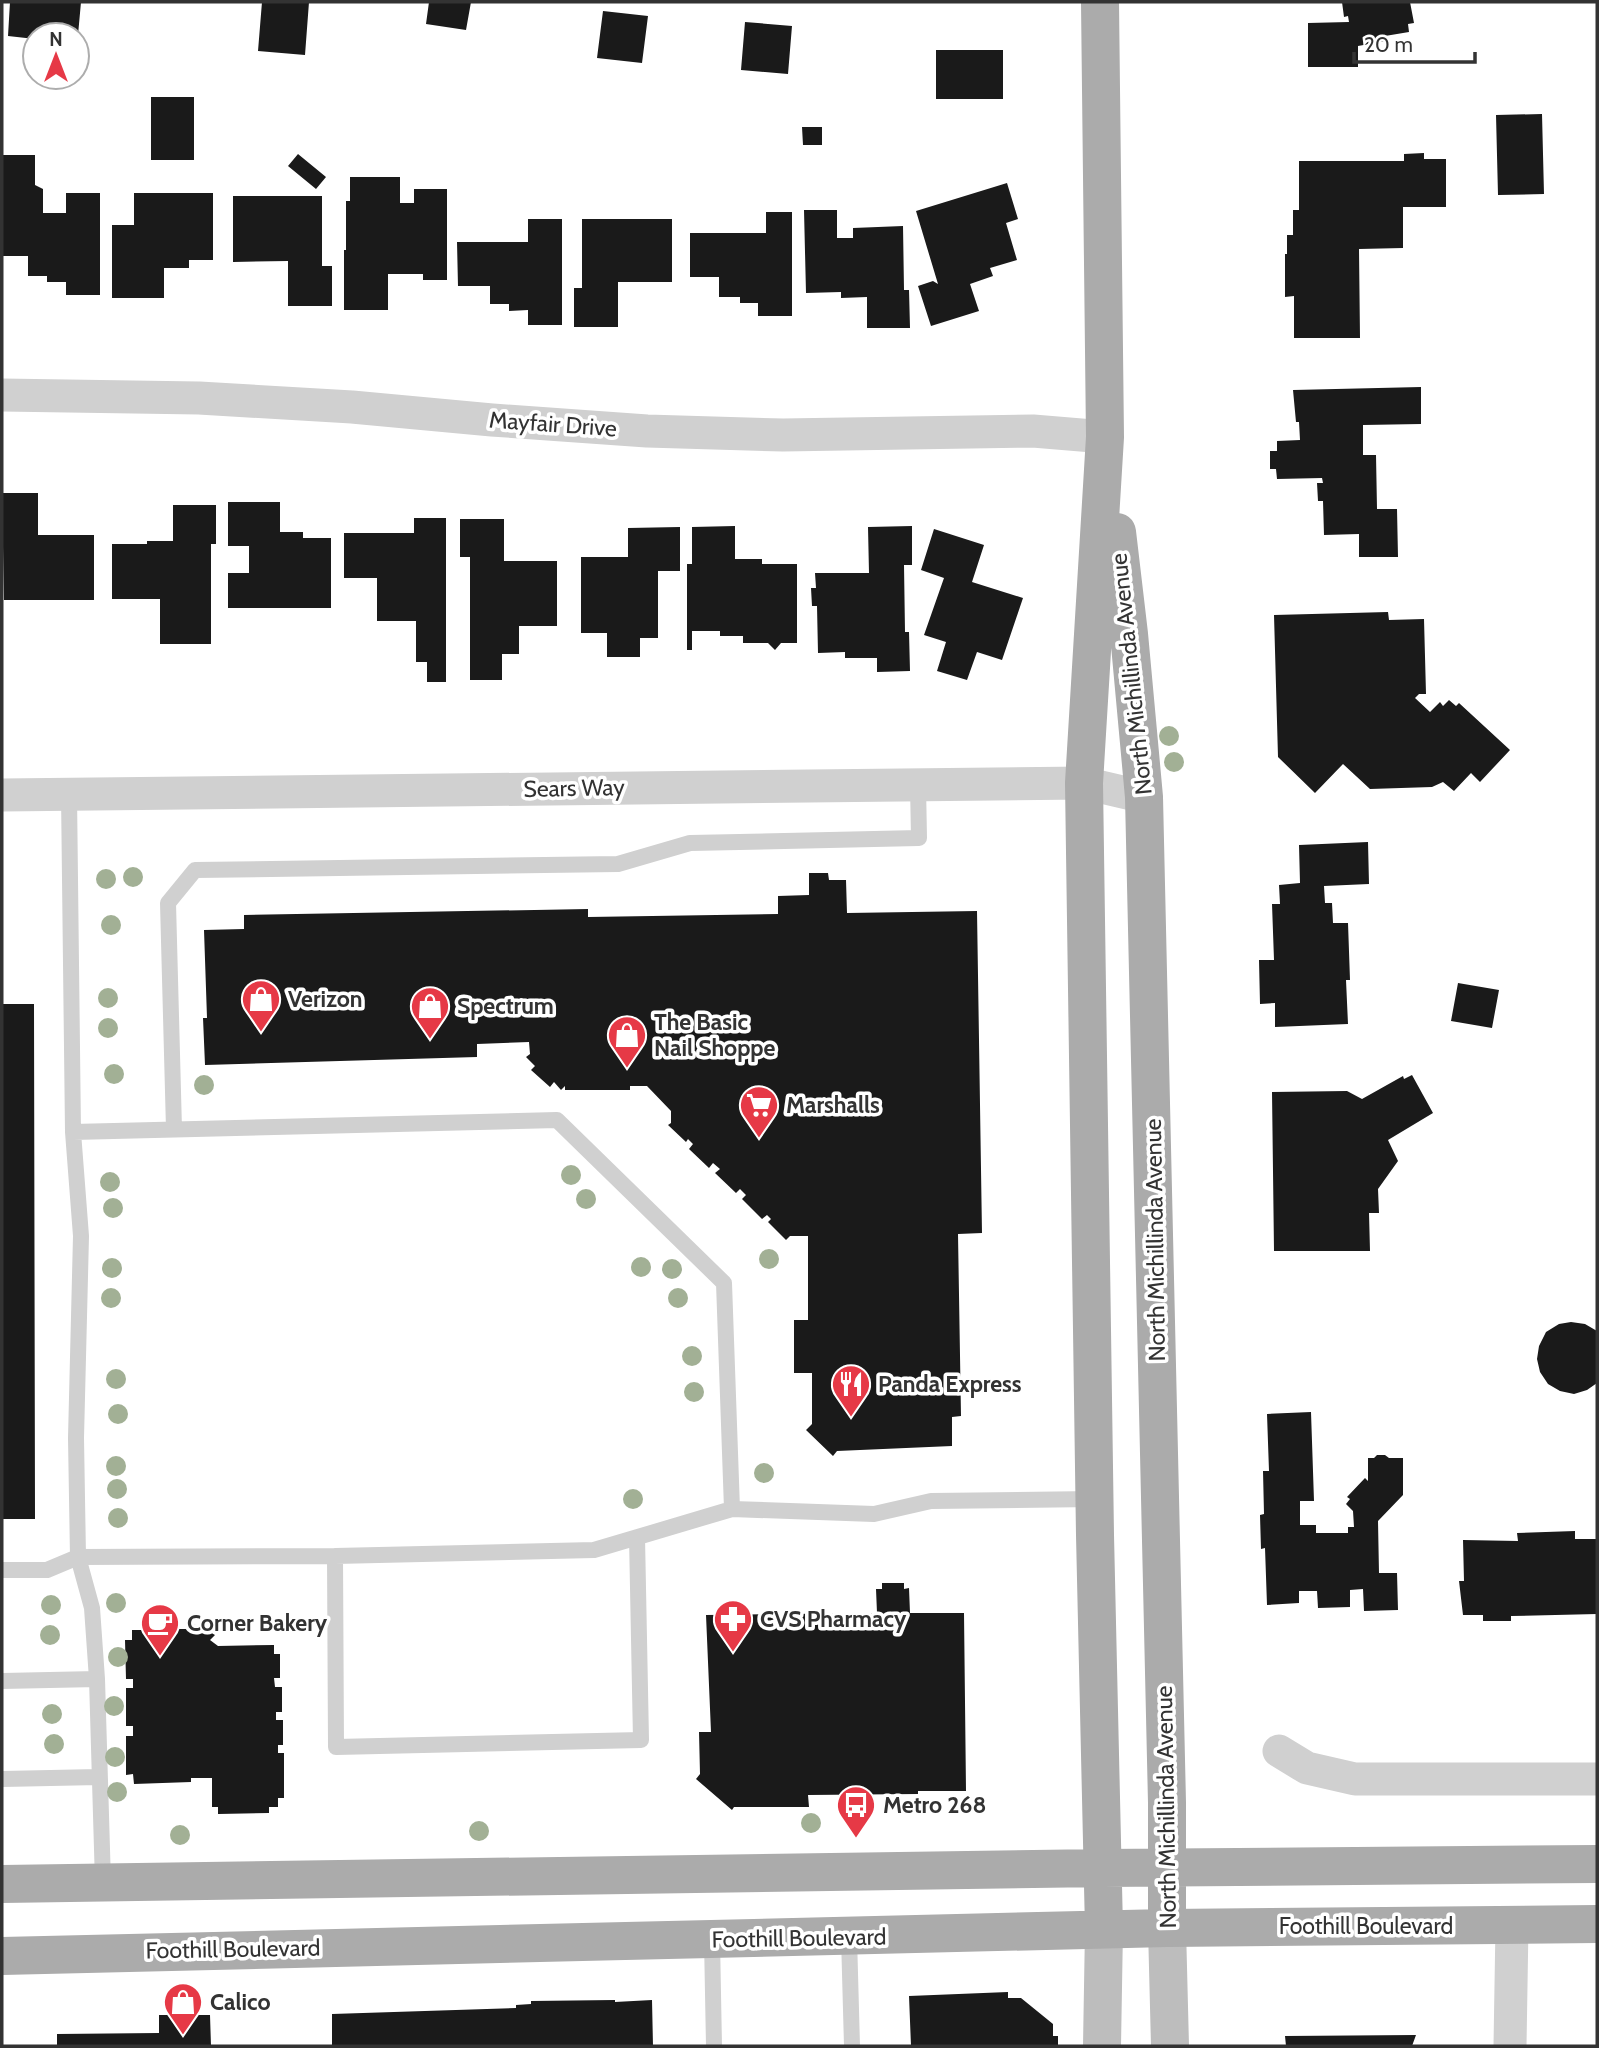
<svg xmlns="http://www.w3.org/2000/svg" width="1599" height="2048" font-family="Cabin,sans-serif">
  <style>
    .building { fill: #1a1a1a }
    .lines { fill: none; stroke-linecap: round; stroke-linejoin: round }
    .lane { stroke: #d0d0d0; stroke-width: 16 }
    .street { stroke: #d0d0d0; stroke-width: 33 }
    .secondary { stroke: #bdbdbd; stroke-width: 38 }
    .primary { stroke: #ababab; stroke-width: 38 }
    .tree { fill: #a2b095 }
    .labels { text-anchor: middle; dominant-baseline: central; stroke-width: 7; stroke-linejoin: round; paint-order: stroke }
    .street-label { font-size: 23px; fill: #333; stroke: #fff }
    .poi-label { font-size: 23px; font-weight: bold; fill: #333; stroke: #fff; text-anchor: start }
  </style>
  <rect width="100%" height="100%" fill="#fff"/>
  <path class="building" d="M10,2H81L78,35H35V39L8,36Z
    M262,2H309L305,55L258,51Z
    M429,2H471L466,30L426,24Z
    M1342,2H1410L1414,23L1408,24L1409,32L1385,36L1386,41L1358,46V67H1308V23L1349,22L1348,16L1344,17Z
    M603,11L648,16L642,63L597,58Z
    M745,22L792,26L788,74L741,70Z
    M936,50H1003V99H936Z
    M151,97H194V160H151Z
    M1542,114L1544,194L1498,195L1496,115Z
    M802,127H822V145H803Z
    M1424,153V159H1446V207H1403V248L1359,249L1360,338H1294V296L1285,297V254H1287V235H1293V210H1299V161H1404V154Z
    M298,154L326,177L316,189L288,166Z
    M2,155H35V185L43,189V213H66V193H100V295H66V282H47V276H28V256H2Z
    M350,177H400V203H414V189H447V280H423V274H388V310H344V250H346V201H350Z
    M1007,183L1018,219L1006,223L1017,260L990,268L993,276L970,284L979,311L931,326L918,286L933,281L938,284L916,211Z
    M134,193H213V260H189V268H164V298H112V225H134Z
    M233,196H322V266H332V306H288V261L233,262Z
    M804,210H837V238H853V228L903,226L904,290H909L910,328H867V297L841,298V292L806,293Z
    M766,212H792V316H758V303H740V297H719V277H690V233H766Z
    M528,219H562V325H528V310L509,311V304H490V286H458L457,242H528Z
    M582,219H672V282H618V327H574V288H582Z
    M1421,387V424L1363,425V455H1376L1377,509H1397L1398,557H1359V534L1324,535L1323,501H1318L1317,483H1323L1322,478L1277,479L1276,469H1270V451H1277V441L1300,440L1299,422H1296L1293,390Z
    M2,493H38V535H94V600H4Z
    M228,502H280V532H303V538H331V608H228V573H249V546H228Z
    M173,505H216V544H211V644H160V599H112V544H147V541H173Z
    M414,518H446V682H427V662H416V621H377V578H344V533H414Z
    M460,519H504V561H557V626H519V654H502V680H470V557H460Z
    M735,526V559H762V564H797V643H781L775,650L768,643H743V636H720V631H692V650H687V564H692V527Z
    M912,526V565H904L905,632H909L910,671L877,672V658H845V652L818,653L817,606H812L811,588H816L815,573H869L868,527Z
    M680,527V571H658V638H640V657H607V633H581V557H628V528Z
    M934,529L984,545L972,582L1023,598L1002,660L977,652L967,680L937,671L946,642L924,635L944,578L921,570Z
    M1388,612L1389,620L1424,619L1426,694H1419L1415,698L1430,712L1440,702L1443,706L1449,700L1456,706L1459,703L1510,750L1480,782L1471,773L1454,791L1443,782L1432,787L1370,789L1343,764L1315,793L1278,757L1274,615Z
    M1368,842L1369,884L1324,886L1325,903H1332L1333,923H1348L1350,980H1346L1348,1024L1275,1027V1003L1260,1004L1259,960H1274L1272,904H1280L1279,885L1300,883L1299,845Z
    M809,873H828L829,880H846L847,913L977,911L982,1233L958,1234L961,1416L952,1417V1446L837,1451L833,1456L806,1430L812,1424V1373H794V1320H808V1236H790L786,1240L768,1222L771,1219L767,1215L762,1219L742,1199L746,1195L740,1189L736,1193L715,1173L720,1169L713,1163L709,1168L689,1149L693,1144L688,1139L686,1142L668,1125L671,1123V1111L647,1086H630V1090H565V1086L561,1090L554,1082L550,1087L531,1070L535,1066L526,1057L530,1054L529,1042L477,1044V1057L205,1065L203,1018H207L204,930L244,929V915L588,909V917L778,914V896L809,895Z
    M1458,983L1499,990L1492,1028L1451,1021Z
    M2,1004H34L35,1519H2Z
    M1412,1075L1433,1113L1388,1140L1398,1161L1378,1189L1379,1213H1369L1370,1251H1274L1272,1092L1347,1091L1362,1099L1403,1076L1404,1079Z
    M1571,1322L1585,1324L1597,1331V1383L1587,1390L1574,1394L1560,1391L1548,1384L1540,1372L1537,1359L1539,1346L1546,1332L1559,1324Z
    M1311,1412L1314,1501H1300V1525H1316V1533H1348V1527H1354L1353,1511L1346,1504L1350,1499L1347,1497L1365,1478L1368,1481V1458H1374L1377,1455H1385L1389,1458H1403V1495L1378,1521L1379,1573H1397L1398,1610L1364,1611L1363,1589L1350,1590V1607L1318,1608L1317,1591H1299V1603L1267,1605L1265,1548L1261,1549L1260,1515L1264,1514L1263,1471H1269L1267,1414Z
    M1575,1531V1539H1597V1614L1511,1616V1621H1483V1615H1463L1459,1581H1464L1463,1540L1518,1541L1517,1533Z
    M882,1583H904V1589L909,1588L910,1613H964L966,1791H918V1794L808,1795L809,1807H734L732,1810L696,1779L700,1774L699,1732H711L706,1615L877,1613L876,1589H882Z
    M141,1623H177V1629H188L193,1623L199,1628L203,1623L215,1635L210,1640L218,1646L274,1645V1654H280V1678H274L275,1687H282V1712H276V1720H283V1745H278V1753H284V1798H278V1807H269V1813L218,1814V1807H212V1778H191V1782L134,1784L133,1774L126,1775V1736H133V1726H126V1688H133V1679H126L125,1640H132V1630H141Z
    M1008,1992V1998H1021L1053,2024V2036H1058V2046H911L909,1996Z
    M615,2000V2002L652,2000L653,2046H332V2014L516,2008V2005L531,2004V2001Z
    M159,2015H210L211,2046H57V2034L159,2033Z
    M1416,2035L1412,2046H1286L1285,2036Z"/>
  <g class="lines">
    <path class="lane" d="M69,794L73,1132L81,1236L76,1438L78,1557L92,1608L97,1679L103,1883
      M174,1129L168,903L195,870L618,864L690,843L919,838L918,785
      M73,1132L557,1120L724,1283L732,1509
      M335,1556L336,1747L641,1740L637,1537
      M2,1570H47L78,1557L335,1556L594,1550L732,1509L874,1514L931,1501L1095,1499
      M2,1681L97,1679
      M2,1779L99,1777
      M849,1937L852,2046
      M712,1940L714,2046"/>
    <path class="street" d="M2,395L199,398L352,407L492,420L647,431L783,435L1033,431L1105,437
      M2,795L1084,783L1144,797
      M1279,1751L1307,1768L1355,1779H1597
      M1510,2046L1512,1925"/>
    <path class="secondary" d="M1167,1928L1170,2046
      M1102,2046L1104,1929"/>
    <path class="primary" d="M1100,2L1105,437L1084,783L1095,1535L1104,1929
      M1117,532L1129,634L1144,797L1167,1803V1928
      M2,1884L1102,1868L1597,1864
      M2,1956L1167,1928L1597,1924"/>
  </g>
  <g class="tree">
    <circle cx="1169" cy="736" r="10"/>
    <circle cx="1174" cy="762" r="10"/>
    <circle cx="133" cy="877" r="10"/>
    <circle cx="106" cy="879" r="10"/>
    <circle cx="111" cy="925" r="10"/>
    <circle cx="108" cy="998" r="10"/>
    <circle cx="108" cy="1028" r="10"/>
    <circle cx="114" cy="1074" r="10"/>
    <circle cx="204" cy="1085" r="10"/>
    <circle cx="571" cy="1175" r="10"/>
    <circle cx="110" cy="1182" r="10"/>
    <circle cx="586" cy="1199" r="10"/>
    <circle cx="113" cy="1208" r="10"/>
    <circle cx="769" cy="1259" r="10"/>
    <circle cx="641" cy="1267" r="10"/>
    <circle cx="112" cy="1268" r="10"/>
    <circle cx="672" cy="1269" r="10"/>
    <circle cx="111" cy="1298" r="10"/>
    <circle cx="678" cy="1298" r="10"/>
    <circle cx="692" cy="1356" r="10"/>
    <circle cx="116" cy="1379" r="10"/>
    <circle cx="694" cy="1392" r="10"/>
    <circle cx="118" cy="1414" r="10"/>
    <circle cx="116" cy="1466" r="10"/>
    <circle cx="764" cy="1473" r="10"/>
    <circle cx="117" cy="1489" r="10"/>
    <circle cx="633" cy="1499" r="10"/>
    <circle cx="118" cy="1518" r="10"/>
    <circle cx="116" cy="1603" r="10"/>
    <circle cx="51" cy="1605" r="10"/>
    <circle cx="50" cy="1635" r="10"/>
    <circle cx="118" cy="1657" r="10"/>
    <circle cx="114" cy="1706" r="10"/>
    <circle cx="52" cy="1714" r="10"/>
    <circle cx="54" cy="1744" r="10"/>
    <circle cx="115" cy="1757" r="10"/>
    <circle cx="117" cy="1792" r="10"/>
    <circle cx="811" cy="1823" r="10"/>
    <circle cx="479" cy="1831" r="10"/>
    <circle cx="180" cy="1835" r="10"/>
  </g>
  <defs>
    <g id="shop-pin" transform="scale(2.0125)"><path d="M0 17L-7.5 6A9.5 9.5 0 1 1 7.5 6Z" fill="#e63946" stroke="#fff"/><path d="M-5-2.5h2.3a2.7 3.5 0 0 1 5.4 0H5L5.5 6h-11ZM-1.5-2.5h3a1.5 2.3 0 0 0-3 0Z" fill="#fff"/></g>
    <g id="supermarket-pin" transform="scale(2.0125)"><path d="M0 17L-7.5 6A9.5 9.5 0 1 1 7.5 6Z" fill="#e63946" stroke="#fff"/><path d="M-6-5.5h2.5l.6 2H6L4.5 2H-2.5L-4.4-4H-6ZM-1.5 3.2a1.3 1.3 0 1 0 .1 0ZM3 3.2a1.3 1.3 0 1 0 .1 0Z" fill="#fff"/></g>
    <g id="restaurant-pin" transform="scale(2.0125)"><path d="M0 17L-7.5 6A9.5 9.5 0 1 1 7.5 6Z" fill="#e63946" stroke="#fff"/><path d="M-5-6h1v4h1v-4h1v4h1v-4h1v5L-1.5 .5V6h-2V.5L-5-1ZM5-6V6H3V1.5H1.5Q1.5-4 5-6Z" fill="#fff"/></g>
    <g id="pharmacy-pin" transform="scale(2.0125)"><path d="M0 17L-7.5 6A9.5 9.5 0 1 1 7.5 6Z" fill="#e63946" stroke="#fff"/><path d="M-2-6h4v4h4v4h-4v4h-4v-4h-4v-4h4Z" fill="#fff"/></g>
    <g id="cafe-pin" transform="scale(2.0125)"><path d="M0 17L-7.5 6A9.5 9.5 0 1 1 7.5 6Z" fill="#e63946" stroke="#fff"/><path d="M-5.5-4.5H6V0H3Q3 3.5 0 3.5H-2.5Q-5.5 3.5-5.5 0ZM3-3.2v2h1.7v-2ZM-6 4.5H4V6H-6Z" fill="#fff"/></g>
    <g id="bus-pin" transform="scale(2.0125)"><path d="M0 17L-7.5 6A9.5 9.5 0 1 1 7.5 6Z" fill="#e63946" stroke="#fff"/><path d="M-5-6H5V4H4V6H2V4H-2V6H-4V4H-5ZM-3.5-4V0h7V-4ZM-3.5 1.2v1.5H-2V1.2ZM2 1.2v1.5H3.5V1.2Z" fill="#fff"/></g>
  </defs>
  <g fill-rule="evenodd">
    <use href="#shop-pin" x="261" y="999"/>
    <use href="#shop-pin" x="430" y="1006"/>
    <use href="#shop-pin" x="627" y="1035"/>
    <use href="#supermarket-pin" x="759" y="1105"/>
    <use href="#restaurant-pin" x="851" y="1384"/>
    <use href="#pharmacy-pin" x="733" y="1619"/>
    <use href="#cafe-pin" x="160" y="1623"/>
    <use href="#bus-pin" x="856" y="1805"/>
    <use href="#shop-pin" x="183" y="2002"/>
  </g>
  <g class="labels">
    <g class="street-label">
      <text transform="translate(553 424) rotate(4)">Mayfair Drive</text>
      <text transform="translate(1131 674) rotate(-96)">North Michillinda Avenue</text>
      <text transform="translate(574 788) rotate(-1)">Sears Way</text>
      <text transform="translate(1155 1240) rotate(-91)">North Michillinda Avenue</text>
      <text transform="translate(1166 1807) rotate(-91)">North Michillinda Avenue</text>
      <text x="1366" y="1926">Foothill Boulevard</text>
      <text transform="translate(799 1938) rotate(-1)">Foothill Boulevard</text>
      <text transform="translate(233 1949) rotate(-1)">Foothill Boulevard</text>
    </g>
    <g class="poi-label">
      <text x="288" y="999">Verizon</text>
      <text x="457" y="1006">Spectrum</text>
      <text x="654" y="1022">The Basic<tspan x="654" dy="26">Nail Shoppe</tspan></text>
      <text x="786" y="1105">Marshalls</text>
      <text x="878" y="1384">Panda Express</text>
      <text x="760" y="1619">CVS Pharmacy</text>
      <text x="187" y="1623">Corner Bakery</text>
      <text x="883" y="1805">Metro 268</text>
      <text x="210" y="2002">Calico</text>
    </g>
  </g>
  <rect width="1599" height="2048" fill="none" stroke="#333333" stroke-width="7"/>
  <g transform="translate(56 56)"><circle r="33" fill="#ffffff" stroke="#adadad" stroke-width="2"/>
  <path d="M0-5L12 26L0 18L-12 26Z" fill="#e63946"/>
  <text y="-10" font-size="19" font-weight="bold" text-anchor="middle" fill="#333333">N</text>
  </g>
  <path d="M1354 52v10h121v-10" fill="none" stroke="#333333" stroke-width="3.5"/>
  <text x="1364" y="52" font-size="21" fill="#333333" stroke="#ffffff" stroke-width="5" paint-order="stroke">20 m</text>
</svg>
